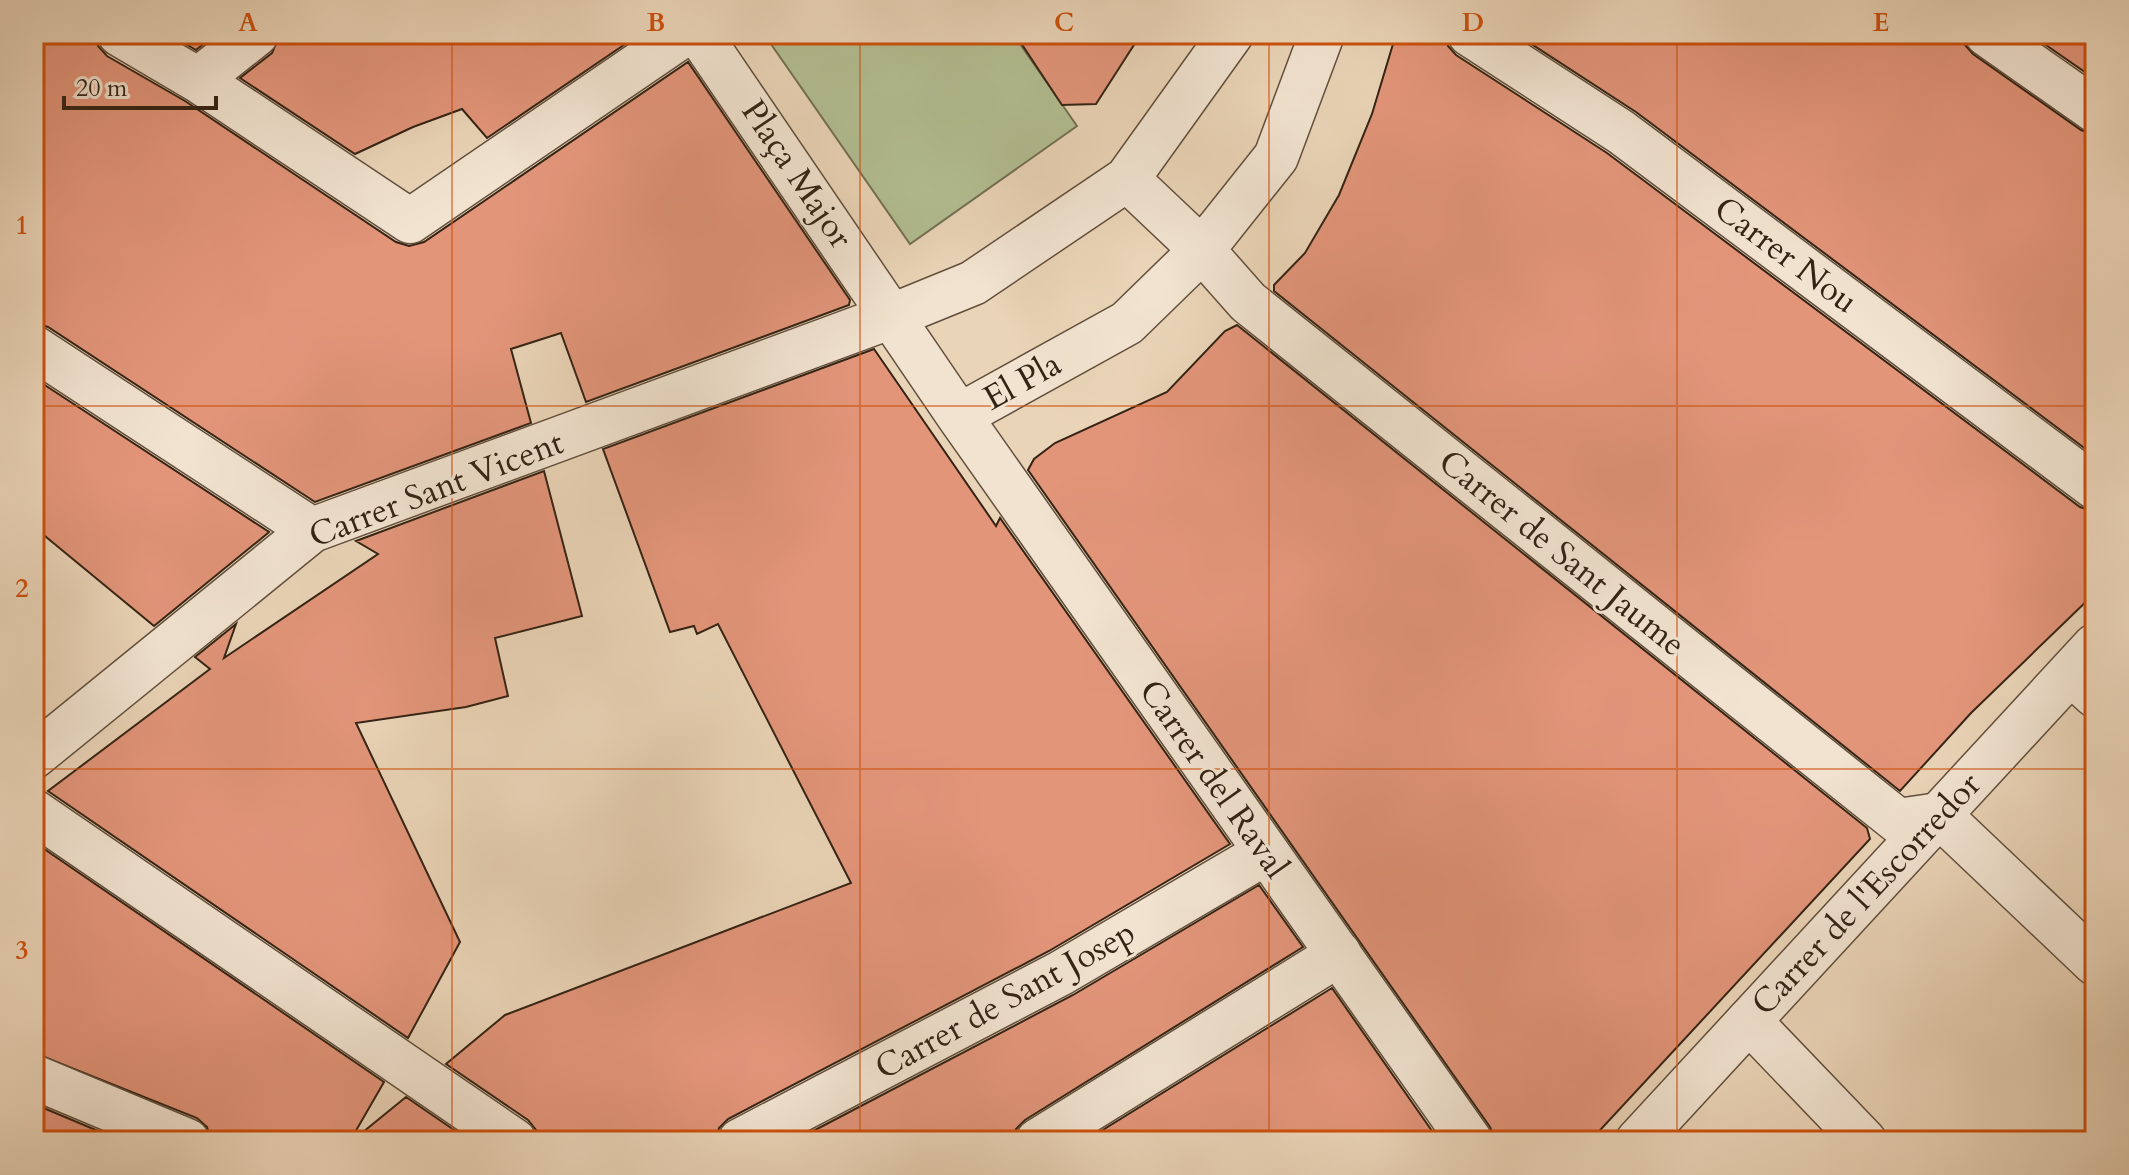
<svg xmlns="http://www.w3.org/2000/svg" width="2129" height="1175" font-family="Cardo,serif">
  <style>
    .green { fill: #b2be92; stroke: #737053; stroke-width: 2 }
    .building { fill: #e3957a; stroke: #342314; stroke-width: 2 }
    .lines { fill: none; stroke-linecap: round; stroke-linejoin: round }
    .pedestrian-casing { stroke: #624f3d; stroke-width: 47 }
    .minor-casing { stroke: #624f3d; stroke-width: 47 }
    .tertiary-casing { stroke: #624f3d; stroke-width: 47 }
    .pedestrian { stroke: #f1e3d0; stroke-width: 44 }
    .minor { stroke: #f1e3d0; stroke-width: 44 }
    .tertiary { stroke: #f1e3d0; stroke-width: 44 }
    .grid { fill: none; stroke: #cd510d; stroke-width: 2; stroke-opacity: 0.55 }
    .labels { text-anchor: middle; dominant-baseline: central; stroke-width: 6; stroke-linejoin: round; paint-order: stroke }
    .street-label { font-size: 34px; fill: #342314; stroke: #f1e3d0 }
    .neatline { fill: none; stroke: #cd510d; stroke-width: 3 }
    .grid-label { font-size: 26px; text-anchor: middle; font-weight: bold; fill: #cd510d }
  </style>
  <rect width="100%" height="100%" fill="#ead4b7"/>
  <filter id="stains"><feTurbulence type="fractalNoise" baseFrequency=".0025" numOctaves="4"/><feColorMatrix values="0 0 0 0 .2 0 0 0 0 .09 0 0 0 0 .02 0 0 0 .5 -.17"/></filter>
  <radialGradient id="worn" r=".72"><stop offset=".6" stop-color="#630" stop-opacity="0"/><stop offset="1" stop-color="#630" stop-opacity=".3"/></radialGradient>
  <path class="green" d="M764,34H1013L1077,126L910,244Z"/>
  <path class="building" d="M34,34H95L98,46L107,56L185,101L396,242L409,246L424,242L688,62L850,300L849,305L586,402L561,333L511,349L531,423L315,502L48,327L34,323Z
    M169,34H216L196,50Z
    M280,34H640L487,138L462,109L413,127L355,154L240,78L272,53Z
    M1015,34H1141L1096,104L1062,105Z
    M1396,34H1445L1448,46L1456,55L1607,153L2080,507L2095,512V593L1971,713L1900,791L1274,291V285L1305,253L1339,195L1372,114Z
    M1516,34H1962L1965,45L1973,54L2081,130L2095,135V456L1636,112Z
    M2030,34H2095V79Z
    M1237,325L1867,828L1870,839L1590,1141H1495L1490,1127L1028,470L1034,459L1055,443L1167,392L1225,331Z
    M874,349L996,526L1000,518L1230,844L1049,951L728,1119L719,1128L715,1141H539L536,1130L528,1120L446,1064L505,1015L851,883L718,624L697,634L694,626L670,632L603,449Z
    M34,378L269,532L268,533L154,626L34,527Z
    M544,471L582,616L495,638L508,696L466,707L356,723L460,942L408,1038L48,791L210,669L195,657L236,624L224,658L378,554L356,541Z
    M34,842L384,1082L350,1141H211L207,1127L197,1118L34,1053Z
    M1259,885L1303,947L1025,1120L1016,1129L1013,1141H794L1073,995Z
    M1332,988L1439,1141H1085Z
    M406,1097L470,1141H352Z
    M34,1104L122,1141H34Z"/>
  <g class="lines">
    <g class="pedestrian-casing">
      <path id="pedestrian" d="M120,34L198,80L410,221L684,34
        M198,80L256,34
        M34,348L312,530
        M34,756L312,530L892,316
        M34,812L514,1141
        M740,1141L1061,973L1265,853
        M1038,1141L1339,954"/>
    </g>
    <g class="minor-casing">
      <path id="minor" d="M699,34L959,416L1470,1141
        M1470,34L1621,132L2095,487
        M1987,34L2095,110
        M1127,179L1202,250L1248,302L1898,821L1939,815L2095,963
        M892,316L973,283L1127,179L1231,34
        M959,416L1127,323L1202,250L1276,157L1322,34
        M2071,673L2095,695
        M1749,1021L1864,1141
        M34,1077L187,1141"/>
    </g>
    <g class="tertiary-casing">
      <path id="tertiary" d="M1638,1141L2095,646"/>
    </g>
    <use href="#pedestrian" class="pedestrian"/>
    <use href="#minor" class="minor"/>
    <use href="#tertiary" class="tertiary"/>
  </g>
  <path class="grid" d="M452,34V1141M860,34V1141M1269,34V1141M1677,34V1141M34,406H2095M34,769H2095"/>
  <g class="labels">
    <g class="street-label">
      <text transform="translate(797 174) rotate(56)">Plaça Major</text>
      <text transform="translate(1786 255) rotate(37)">Carrer Nou</text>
      <text transform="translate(1022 381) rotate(-29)">El Pla</text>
      <text transform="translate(436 489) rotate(-21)">Carrer Sant Vicent</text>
      <text transform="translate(1562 553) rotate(39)">Carrer de Sant Jaume</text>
      <text transform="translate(1214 779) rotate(55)">Carrer del Raval</text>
      <text transform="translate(1866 894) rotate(-47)">Carrer de l'Escorredor</text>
      <text transform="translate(1005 1000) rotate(-29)">Carrer de Sant Josep</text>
    </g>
  </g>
  <rect width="2129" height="1175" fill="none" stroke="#ead4b7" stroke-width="88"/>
  <path d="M64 96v12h152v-12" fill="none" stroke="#342314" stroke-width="4"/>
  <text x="76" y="96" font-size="24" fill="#342314" stroke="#f1e3d0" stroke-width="6" paint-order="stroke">20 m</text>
  <rect x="44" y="44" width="2041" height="1087" class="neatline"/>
  <g class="grid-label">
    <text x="248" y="31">A</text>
    <text x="656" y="31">B</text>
    <text x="1064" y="31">C</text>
    <text x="1473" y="31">D</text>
    <text x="1881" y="31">E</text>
    <text x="22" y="234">1</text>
    <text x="22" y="597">2</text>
    <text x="22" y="959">3</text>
  </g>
  <rect width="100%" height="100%" filter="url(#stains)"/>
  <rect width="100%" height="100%" fill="url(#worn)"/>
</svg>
